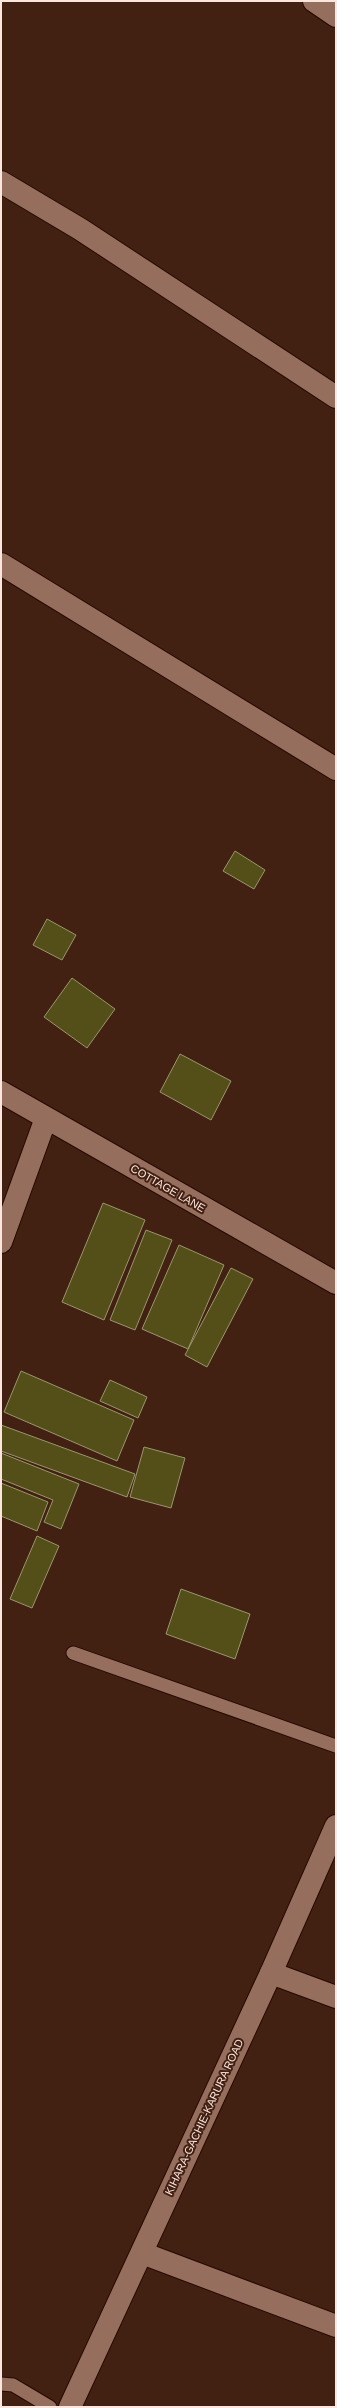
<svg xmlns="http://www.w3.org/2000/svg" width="337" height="2408" font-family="Helvetica,sans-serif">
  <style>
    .building { fill: #544e18; stroke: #9a966e }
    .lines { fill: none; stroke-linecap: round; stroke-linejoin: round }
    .service-casing { stroke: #270900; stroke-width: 15 }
    .minor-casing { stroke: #270900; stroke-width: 24 }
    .tertiary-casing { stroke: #270900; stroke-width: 24 }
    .service { stroke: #966e5e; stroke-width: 13 }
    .minor { stroke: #966e5e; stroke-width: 22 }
    .tertiary { stroke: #966e5e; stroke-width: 22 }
    .labels { text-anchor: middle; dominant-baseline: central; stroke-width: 4; stroke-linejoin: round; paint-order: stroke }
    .street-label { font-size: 11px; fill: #fde6dd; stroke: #422113 }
  </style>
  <rect width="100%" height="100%" fill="#422113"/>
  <path class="building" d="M235,851L265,870L254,889L223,871Z
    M47,919L76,935L62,960L33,945Z
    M72,978L115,1009L87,1048L44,1017Z
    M180,1054L231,1081L211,1120L160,1092Z
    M103,1203L145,1220L104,1320L62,1302Z
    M146,1230L172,1240L135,1330L110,1320Z
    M179,1245L224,1265L188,1349L142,1329Z
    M231,1268L253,1279L207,1367L185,1355Z
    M21,1371L134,1420L117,1461L4,1412Z
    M110,1380L147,1397L138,1418L100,1401Z
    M1,1425L135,1474L127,1497L1,1451Z
    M144,1447L185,1458L171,1508L130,1497Z
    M1,1453L79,1484L61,1529L44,1522L53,1500L1,1479Z
    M1,1483L48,1502L37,1531L1,1516Z
    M37,1536L59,1546L32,1608L10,1599Z
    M181,1589L250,1614L235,1659L166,1634Z"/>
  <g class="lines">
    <g class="service-casing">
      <path id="service" d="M73,1653L336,1746
        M1,2384L13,2385L50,2407"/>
    </g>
    <g class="minor-casing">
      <path id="minor" d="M314,1L336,16
        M1,182L80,229L336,397
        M1,564L336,769
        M1,1092L336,1283
        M1,1242L46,1118
        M271,1973L336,1997
        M142,2253L336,2326"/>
    </g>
    <g class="tertiary-casing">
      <path id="tertiary" d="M70,2407L271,1973L336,1826"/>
    </g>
    <use href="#service" class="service"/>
    <use href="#minor" class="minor"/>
    <use href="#tertiary" class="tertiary"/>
  </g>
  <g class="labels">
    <g class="street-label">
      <text transform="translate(168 1188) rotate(30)">COTTAGE LANE</text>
      <text transform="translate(204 2117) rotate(-65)">KIHARA-GACHIE-KARURA ROAD</text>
    </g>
  </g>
  <rect width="337" height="2408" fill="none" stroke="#fde6dd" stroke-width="4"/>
</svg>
